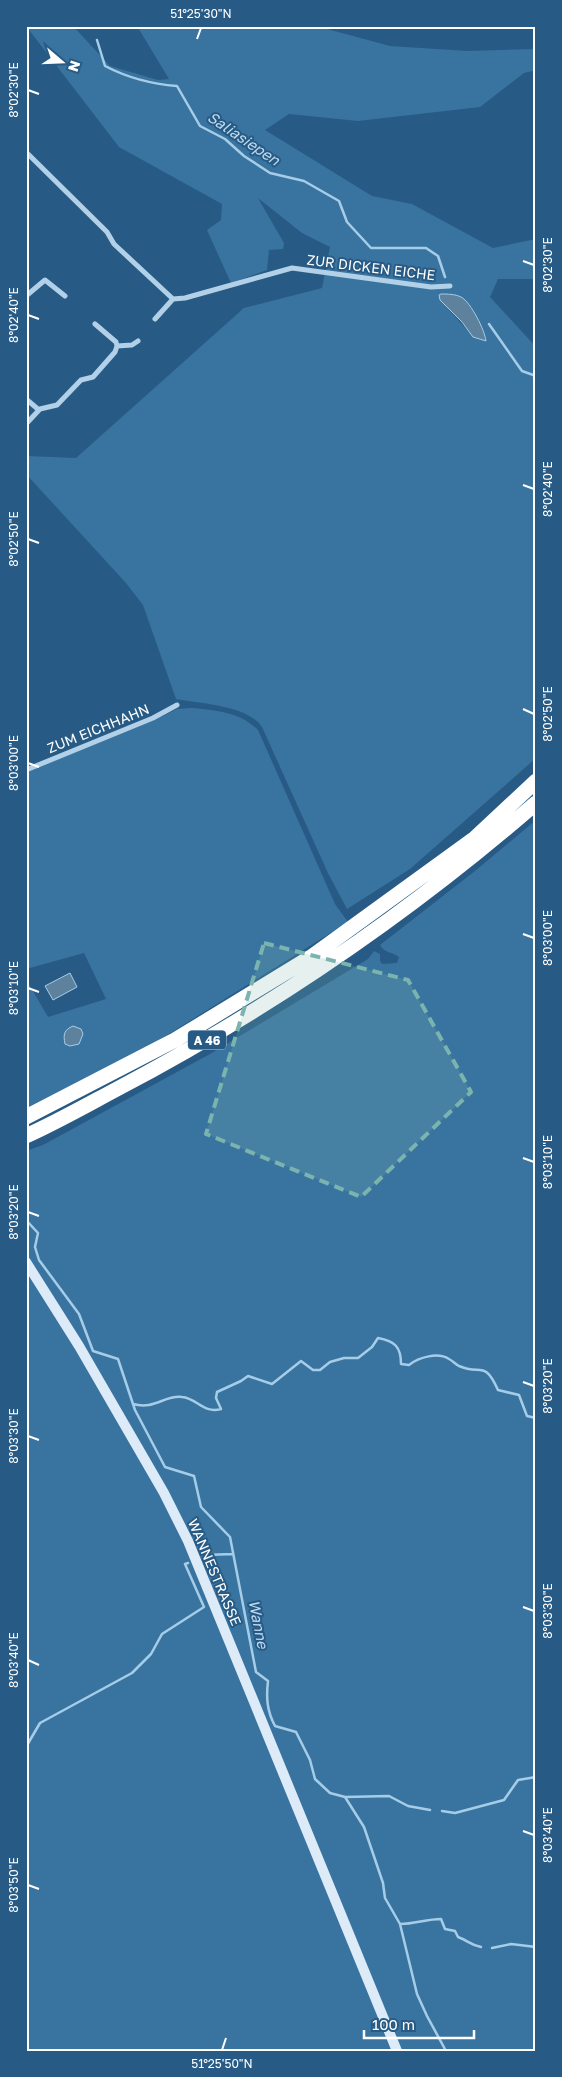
<svg xmlns="http://www.w3.org/2000/svg" width="562" height="2077" font-family="'Golos Text',sans-serif">
  <style>
    .green { fill: #3974a0; fill-rule: evenodd }
    .water { fill: #5e819e; stroke: #a6cde8 }
    .lines { fill: none; stroke-linecap: round; stroke-linejoin: round }
    .stream { stroke: #a6cde8; stroke-width: 2.5 }
    .street { stroke: #b2d1e8; stroke-width: 5 }
    .secondary { stroke: #dcebf7; stroke-width: 10 }
    .highway { stroke: #fff; stroke-width: 15 }
    .marked { fill: #7bb4af; fill-opacity: 0.2; stroke: #7bb4af; stroke-width: 4; stroke-dasharray: 10 6; stroke-linejoin: round }
    .ticks { fill: none; stroke: #fff; stroke-width: 2 }
    .labels { text-anchor: middle; dominant-baseline: central; stroke-width: 4; stroke-linejoin: round; paint-order: stroke }
    .shield { fill: #275b85; stroke: #beceda; stroke-width: 1 }
    .shield-label { font-size: 12px; font-weight: bold; fill: #fff }
    .street-label { font-size: 14px; fill: #fff; stroke: #275b85 }
    .water-label { font-size: 15px; font-style: italic; fill: #bddaef; stroke: #275b85 }
    .neatline { fill: none; stroke: #fff; stroke-width: 2 }
    .ticks-label { font-size: 12px; text-anchor: middle; fill: #fff }
  </style>
  <rect width="100%" height="100%" fill="#275b85"/>
  <path class="green" d="M26,26H73L110,66L158,80L169,79L137,26H316L390,46L467,51L536,49V70L524,73L480,107L358,121L289,114L265,130L372,196L412,204L493,248L536,239V279H498L490,297L536,347V758L410,869L347,909L328,873L262,727C247,705 202,704 176,699L143,605L126,583L26,474V456L76,458L244,308L322,288L330,247L302,233L258,198L284,243L283,249L269,250L267,270L231,283L207,230L221,220L222,204L119,147ZM441,294C473,295 475,313 486,339L468,331L440,300L439,295Z
    M191,708C215,710 240,712 258,730L335,904L348,922L148,1047L26,1108V979L48,1017L106,999L84,953L26,969V772L163,716L177,709Z
    M536,820V2051H26V1151L43,1145L210,1054L368,959L374,951L380,954V961L382,964L397,963L399,957C393,952 384,953 380,945L475,871Z"/>
  <path class="water" d="M441,294C447,294 455,294 461,297C471,302 485,331 486,341L473,337L462,322L440,300L439,295Z
    M70,973L77,987L53,1000L45,986Z
    M73,1026L81,1029L83,1034L79,1044L70,1046L65,1044C63,1034 64,1030 73,1026Z"/>
  <g class="lines">
    <path class="stream" d="M97,40L105,66C128,78 151,84 177,86L200,126L225,139L244,156L270,173L304,181L339,201L347,222L371,248H426L438,256L445,277
      M489,324L522,371L536,376
      M26,1220L38,1233L35,1247L39,1260L79,1314L93,1351L118,1359L135,1410L165,1467L194,1476L201,1507L230,1537L256,1672L268,1681C266,1698 267,1711 275,1726L296,1732L310,1760L315,1779L330,1793L345,1797L364,1827L383,1883L385,1898L400,1924L417,1994L427,2016L446,2051
      M133,1404C155,1410 164,1395 182,1397C197,1398 203,1414 221,1409L216,1398L217,1392L241,1381L248,1376L272,1384L301,1361L313,1370H320L330,1362L344,1358H358L372,1347L378,1338C395,1341 401,1347 401,1364L409,1365C419,1357 438,1352 449,1359C453,1361 455,1364 459,1366C481,1376 484,1359 498,1390L519,1395L527,1416L536,1418
      M205,1555L233,1554
      M26,1747L40,1723L132,1673L151,1654L162,1634L204,1607L185,1564L188,1563
      M345,1797L389,1796L408,1806L430,1810
      M442,1811L455,1813L504,1800L518,1780L536,1777
      M400,1924C415,1924 426,1919 441,1919L445,1929L455,1931L458,1937C469,1941 468,1944 481,1947
      M492,1948L511,1944L536,1947"/>
    <path class="street" d="M26,152L107,232L114,244L173,299L185,298L292,268L431,287L450,286
      M26,296L45,280L65,296
      M155,319L173,299
      M117,346L132,345L138,341
      M26,399L39,410
      M26,424L40,409L57,405L81,380L93,377L115,352L117,346L116,342L95,324
      M26,770L153,718L177,705"/>
    <path class="secondary" d="M26,1262L79,1346L164,1493L188,1541L397,2051"/>
    <path class="highway" d="M26,1117L175,1040L311,957L475,838L536,781
      M26,1136C57,1122 87,1105 117,1089C267,1010 408,914 536,803"/>
  </g>
  <path class="marked" d="M264,943L408,980L471,1092L361,1197L206,1134Z"/>
  <path class="ticks" d="M197,39L201,28M28,90L39,94M523,261L534,265M28,315L39,319M523,485L534,489M28,539L39,543M523,709L534,714M28,763L39,767M523,934L534,938M28,988L39,992M523,1158L534,1162M28,1212L39,1216M523,1382L534,1386M28,1436L39,1440M523,1607L534,1611M28,1660L39,1665M523,1831L534,1835M28,1885L39,1889M222,2050L226,2038"/>
  <g class="labels">
    <rect class="shield" x="188" y="1030.5" width="38" height="19" rx="4"/>
    <g class="shield-label">
      <text x="207" y="1040">A 46</text>
    </g>
    <g class="street-label">
      <text transform="translate(371 267) rotate(7)">ZUR DICKEN EICHE</text>
      <text transform="translate(98 728) rotate(-22)">ZUM EICHHAHN</text>
      <text transform="translate(215 1572) rotate(67)">WANNESTRASSE</text>
    </g>
    <g class="water-label">
      <text transform="translate(244 138) rotate(34)">Saliasiepen</text>
      <text transform="translate(259 1624) rotate(79)">Wanne</text>
    </g>
  </g>
  <rect width="562" height="2077" fill="none" stroke="#275b85" stroke-width="55"/>
  <g transform="translate(62 62) rotate(109)" stroke="#275b85" stroke-width="4" paint-order="stroke">
  <path d="M0-4L9 19L0 12L-9 19Z" fill="#ffffff"/>
  <text y="-8" font-size="14" font-weight="bold" text-anchor="middle" fill="#ffffff">N</text>
  </g>
  <path d="M364 2030v8h110v-8" fill="none" stroke="#ffffff" stroke-width="2.5"/>
  <text x="372" y="2030" font-size="15" fill="#ffffff" stroke="#275b85" stroke-width="4" paint-order="stroke">100 m</text>
  <rect x="28" y="28" width="506" height="2022" class="neatline"/>
  <g class="ticks-label">
    <text x="201" y="18">51°25'30"N</text>
    <text transform="translate(14 90) rotate(-90)" y="4">8°02'30"E</text>
    <text transform="translate(548 265) rotate(-90)" y="4">8°02'30"E</text>
    <text transform="translate(14 315) rotate(-90)" y="4">8°02'40"E</text>
    <text transform="translate(548 489) rotate(-90)" y="4">8°02'40"E</text>
    <text transform="translate(14 539) rotate(-90)" y="4">8°02'50"E</text>
    <text transform="translate(548 714) rotate(-90)" y="4">8°02'50"E</text>
    <text transform="translate(14 763) rotate(-90)" y="4">8°03'00"E</text>
    <text transform="translate(548 938) rotate(-90)" y="4">8°03'00"E</text>
    <text transform="translate(14 988) rotate(-90)" y="4">8°03'10"E</text>
    <text transform="translate(548 1162) rotate(-90)" y="4">8°03'10"E</text>
    <text transform="translate(14 1212) rotate(-90)" y="4">8°03'20"E</text>
    <text transform="translate(548 1386) rotate(-90)" y="4">8°03'20"E</text>
    <text transform="translate(14 1436) rotate(-90)" y="4">8°03'30"E</text>
    <text transform="translate(548 1611) rotate(-90)" y="4">8°03'30"E</text>
    <text transform="translate(14 1660) rotate(-90)" y="4">8°03'40"E</text>
    <text transform="translate(548 1835) rotate(-90)" y="4">8°03'40"E</text>
    <text transform="translate(14 1885) rotate(-90)" y="4">8°03'50"E</text>
    <text x="222" y="2068">51°25'50"N</text>
  </g>
</svg>
